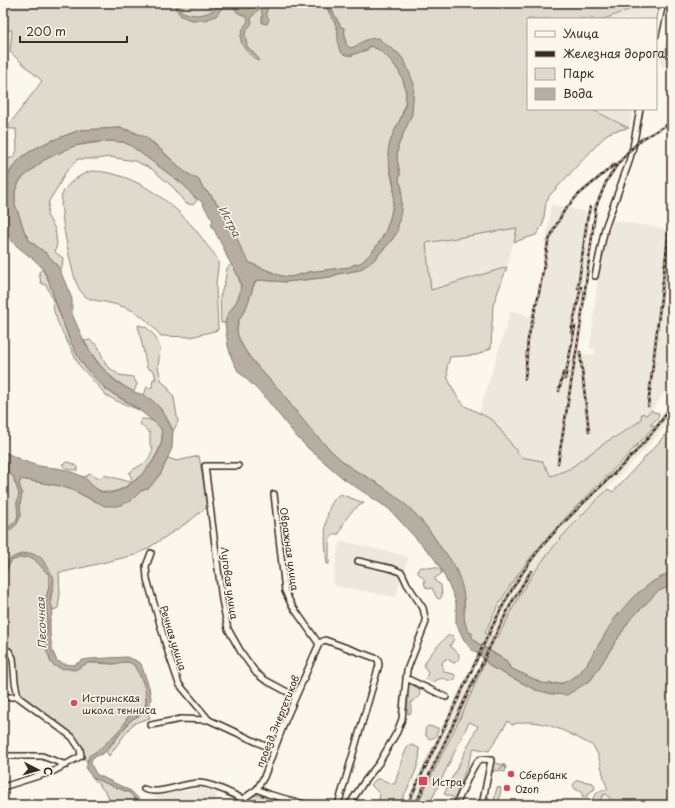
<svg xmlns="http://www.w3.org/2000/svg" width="675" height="808" font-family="'Playpen Sans',sans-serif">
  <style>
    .built { fill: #ede8dd }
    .green { fill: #dfd9ce; stroke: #8d8276 }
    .water { fill: #b6aea2; stroke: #85796d }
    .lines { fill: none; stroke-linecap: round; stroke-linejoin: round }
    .minor-casing { stroke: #3b2a1e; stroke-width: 8 }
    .minor { stroke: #fbf7ec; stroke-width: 5 }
    .rail-casing { stroke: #3b2a1e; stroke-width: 2.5 }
    .rail { stroke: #fbf7ec; stroke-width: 1; stroke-dasharray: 3; stroke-linecap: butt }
    .poi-dot { fill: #d1495b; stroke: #fbf7ec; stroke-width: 1.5 }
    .labels { text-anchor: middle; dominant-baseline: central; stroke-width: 3; stroke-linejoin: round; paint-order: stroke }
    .street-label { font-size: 10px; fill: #3b2a1e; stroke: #fbf7ec }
    .poi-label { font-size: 10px; fill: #3b2a1e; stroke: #fbf7ec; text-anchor: start }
    .water-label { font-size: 11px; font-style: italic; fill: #605246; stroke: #fbf7ec }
  </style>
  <rect width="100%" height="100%" fill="#fbf7ec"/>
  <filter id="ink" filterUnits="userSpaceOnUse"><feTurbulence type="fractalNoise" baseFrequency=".025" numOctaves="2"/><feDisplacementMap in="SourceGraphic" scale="8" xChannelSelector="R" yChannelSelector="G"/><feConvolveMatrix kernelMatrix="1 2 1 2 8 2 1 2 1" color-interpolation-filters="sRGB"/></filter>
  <g filter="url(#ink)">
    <path class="built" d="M647,3H658L654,19H604Z
      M672,18V69L661,65L660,61L667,40Z
      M591,109H633L629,128Z
      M551,204L586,212L584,223L591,224L581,306L573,352L594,355L595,349L590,348L598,276L607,234L612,220L672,230V381L652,410L646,415L642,413L640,421L617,436L609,440L569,469L551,476L542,461L521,457L493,420L479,413L511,311L522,313L529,317L535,306L540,281Z
      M517,228L507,267L430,290L426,243Z
      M672,400V416L660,433L639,456L573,524L548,553L530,577L497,639L485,633L518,572L538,547L565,517L622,461L642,440L655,425Z
      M342,541L406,556L408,559L404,575L401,576L396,597L336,586L333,580L339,543Z
      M468,672L478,677L464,710L417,805H404Z
      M200,788L218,793L214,803L218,805H178L152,796Z
      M601,790L608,792L616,805H590L592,797Z"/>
    <path class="green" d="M3,3H324L338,29V36L351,56L359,52L367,50L369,46C379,48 385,54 391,61C407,79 409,96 401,117C397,128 392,134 391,146C391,154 389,162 390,170C391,176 393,182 394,188C394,203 391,219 385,232C380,243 371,254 363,261C360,265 354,263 350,267L309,272L291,277L281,276L250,263L245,257L222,210L211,195L202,187L197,179L185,172L154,143L133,131L120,128L80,130L48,142L34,149L22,157L12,168L3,186V164L5,162H7L8,159L14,157L17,150L16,129H10L8,126L42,81L10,52L12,30L3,31Z
      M328,3H647L604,19H528V109H591L629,128L614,131L607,134L550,195L546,202L543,224L536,235L514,242L517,228L426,243L431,290L507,267L493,305L491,348L477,355L450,357L447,367L448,379L456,395L465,406L493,420L521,457L542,461L551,476L569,469L609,440L617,436L640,421L642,413L646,415L652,410L653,412L659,413L658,418L650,425H655C595,495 522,545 485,633L497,639C508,618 518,596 531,577C553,544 580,516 608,489L613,492L660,441L672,425V571L601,641L587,664L578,675L563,683L543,684L536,680L510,668L507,661L476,642L472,637L466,627L463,614L465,610L464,599L457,573L445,552L441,548C425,521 403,499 377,483C364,475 350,469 339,458C322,443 307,426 294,409C289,403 286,397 281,391C268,378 238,349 237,330C237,319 245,309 249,299C252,294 252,288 255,282L259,280L286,282L330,277L338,274L359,270L372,262L392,240L397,232L402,188L399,181L400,174L397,159L398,146L412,113L408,71L405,62L399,54L382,42L379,38L362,42L355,47L350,48L346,44L344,28L341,27Z
      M108,141L123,142L130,145L184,185L197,200L193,205L185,203L174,188L152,169L135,161L109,157L97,159H78L65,173L59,185L49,201L47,215L55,229L57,243L55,252L63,258L62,268H59L48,255L30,241L25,233L15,204V191L20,180L44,160L74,146Z
      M91,171C136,171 182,208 206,244C210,249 217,256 218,262C219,269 216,277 216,284C216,299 218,314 218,330L191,337L161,336C143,316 137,309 109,303C103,301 92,301 86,297C81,293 78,287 76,282C71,268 58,208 62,195C66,183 80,175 91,171Z
      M232,264C239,278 245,289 236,303C232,310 227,315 225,323H221L220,297L225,281L227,268Z
      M42,269L50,283L54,299L69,339L77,354L105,389L139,410L117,401L107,396L79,365L58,323L54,311L53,301L47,286L41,283L39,272Z
      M138,325L146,327L155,336L160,348L158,367L162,382L167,386L174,398L178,422L173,431C166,414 160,405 144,395L147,387L152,388L153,379H156L154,371L147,368Z
      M90,340L98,346L106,365L119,375L133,377L137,384L134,392C109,378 99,366 84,341Z
      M142,419C191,420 139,496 105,492C97,491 89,483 83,477L87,476L90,473L96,478H100L104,475L130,482L132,479L129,473C134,468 139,467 144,463C149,460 151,454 153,449L150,445V433L141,425L140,421Z
      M199,456L208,506L191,520L147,549L135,555L64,572H59L60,594L58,608L53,610C47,599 55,590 53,579C52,573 48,568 44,563C35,551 20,550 9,561C7,563 5,566 3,568V536L17,524L21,515L20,505L22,493L19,484L21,479L60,486L73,490L93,501H131L141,491L149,488L161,473L168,458L177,461Z
      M67,462L72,463L78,467V470C72,470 65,470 62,464Z
      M3,472L10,474L13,476L19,494L17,503L18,516L16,521L3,532Z
      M340,494L364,503C349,511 345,519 339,534H333L329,541V564H327C325,544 321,507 340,494Z
      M30,557L35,559L49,575V587L46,598L47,618V633L45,637L50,661L65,668L74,670L88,663L114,664L120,662H129L134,665L145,687L146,699L145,708L127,718L124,726L103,747L89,756L87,762L82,754L81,746L18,695L14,658L3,648V574L6,571L11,561L19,558Z
      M421,567L438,568L441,570V574L435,578V581L441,585L442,596L440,599L437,598L432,588L428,589L425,586L424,579L418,573V569Z
      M672,585V805H617L615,801L614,803L606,794L603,795L597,805H592L591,803C594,795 599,788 608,790C602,776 602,761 595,749C592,744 585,742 580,739C561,729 534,716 512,725L508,721L489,751L474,748L455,798L444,794L478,726L469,722L429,805H417L464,710L485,661L491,667L536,690L591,680L629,621L657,592Z
      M449,635L453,636L454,639L450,646L459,654C459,659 458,661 454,663L447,659L444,660L442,663L444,672L454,674L456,677L454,680C443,682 448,674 433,682L426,679L428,672L424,666C425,659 443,639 449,635Z
      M412,683L418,686L420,694L419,697L411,702V713L408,714V685Z
      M147,711L150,718L137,722L131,726L109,756L106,751C115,742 122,731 130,721C135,716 143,715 147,711Z
      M428,726L438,728V731L435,737L430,739L426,736L425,729Z
      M412,745L419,748C423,763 406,791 399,805H378L380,794L371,785L376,779C383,778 388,784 395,784L402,759L408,746Z
      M494,763L505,765L499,769L506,766L505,772L494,770V772L491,771Z
      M93,778L130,793L140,805H112L107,794Z
      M577,780L593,783L595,787L594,790L591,791L586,797L582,796V792L575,789L573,785Z
      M497,787L501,788L499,803H485L486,796L489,797L488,800L494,801Z
      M258,795L287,803V805C280,805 274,802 267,801C258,800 253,805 244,805L251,796Z"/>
    <path class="water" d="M172,3H177L179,10C190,16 203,17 213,10C218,6 220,3 227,3L225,4L216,16L205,20H191L181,16Z
      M230,3H238L245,9L254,8V3H269L266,14L269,19L267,24L262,23V13L261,9H259L251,18L252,23L245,33L247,46L259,59L258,61C242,49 234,39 248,21L247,17L238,13Z
      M324,3H328L341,27L344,28L346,44L350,48C356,47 357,45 362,42C367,39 374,38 379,38L382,42L399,54L405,62L414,84L412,114L398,146L397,159L400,174L399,181L402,188L401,210L397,232L392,240L372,262L359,270L338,274L330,277L286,282L259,280L255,282C251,290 250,300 246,308C242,315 237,321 237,330C238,348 266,377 279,389C285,395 288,402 294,409C308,426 322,443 339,458C350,469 364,475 377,483C403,499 425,521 441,548C453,559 463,582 464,598C465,611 462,621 469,632L472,633V637L476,642L507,662L510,668L536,680L540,683L555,684L563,683L578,675L587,664L614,619L633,597L652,582L672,571V585L657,592L629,621L591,680L567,695L551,694L536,690L491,667L480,655L471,649L464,640L456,623V603L453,594L442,571L434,558L389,509L344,479L309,449L296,436L264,396L238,371L232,359L228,346L225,323L227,316L236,302L240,293L241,285L239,277L227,257L224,249L211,224L213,221L201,201L193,196L184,185L130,145L123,142L108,141L88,143L74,146L44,160L20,180L15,191V204L25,233L30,241L48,255L59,268L72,299V314L84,341L96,361L115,381L134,392L144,395L152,400L160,408L173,431L172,448L161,473L149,488L141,491L131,501L118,506H105L73,490L60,486L21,479L19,484L22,493L20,505L21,515L17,524L3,536V532L16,521L18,516L17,503L19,494L13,476L10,474L3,472V451C15,457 26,463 39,466C48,468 57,467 66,470C71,472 78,474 83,477C89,481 93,487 99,491C117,500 143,476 152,463C158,454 165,440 161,429C159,425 154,422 150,419C142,412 135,406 126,401C119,397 111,393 105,388C99,383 94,377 88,371C74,356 62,320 55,300C51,289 49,279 43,269C32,254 9,247 5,227C4,221 5,213 5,206L3,204V186L12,168L22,157L34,149L48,142L80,130L120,128L146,137L185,172L199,180L202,187L210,195L222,210L239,243L242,251L250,263L281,276L291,277L309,272L350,267C354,263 360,265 363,261C371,254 380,243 385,232C391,219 394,203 394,188C393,177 388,166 388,155C388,143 394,131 400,120C410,99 407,79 391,61C385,55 379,48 369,46L367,50C361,51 351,57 346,55C334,52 340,36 337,28C334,20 329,10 324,3Z
      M30,553L38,556H40L53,576L54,581L50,600L53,610L50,620V633L52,650L57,661L64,664L74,665L83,660L90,659L126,657L135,660L141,664L149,687L151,699L149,709L145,713L132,719L104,753L92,758L91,764L96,774L131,791L145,805H140L130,793L93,778L86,769L89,756C103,748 110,739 122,727C125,724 125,720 128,717C134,712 141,711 146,705C147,694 142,665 128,662C123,661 118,664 113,664C105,663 96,661 88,663C84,664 81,667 77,669C72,671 67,667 62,669L53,665L50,661V657L47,653L45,637L47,633V618L46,598L49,587V575L34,559L30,557L19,558L11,561L6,571L3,574C3,557 17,556 30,553Z"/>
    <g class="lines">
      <g class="minor-casing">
        <path id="minor" d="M656,35L663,3
          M595,276L605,228L628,165L633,147L640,109
          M238,466H205L222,600L228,629L241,652L256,673L265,680L295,696
          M274,494L285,591L291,604L319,644
          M151,553L146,566L147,579L168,652L179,684L209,720L274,750
          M3,649L9,651L13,658L15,682L18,697L72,737L80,749L81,756L54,771L3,787
          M406,678L446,697
          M3,697H18
          M151,725L181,719L209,720
          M3,756H42L66,765
          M144,789C159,796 182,783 199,783C214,784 230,793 243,799
          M257,789L268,794L308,805
          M240,805L243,799L257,789L264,777L285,721L319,644L321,642L325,640L378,659L379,665L338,805
          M349,805L364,782L379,763L397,732L402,719L407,670L426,622L423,608L407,584L402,573L393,569L358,561
          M456,805C461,795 472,765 479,760C482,758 488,760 491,760L482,805"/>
      </g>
      <use href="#minor" class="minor"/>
      <g class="rail-casing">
        <path id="rail" d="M578,288L587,220L590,207
          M571,332L581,287
          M580,352L589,432
          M525,379L528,339L539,293L548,243L554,229L564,211L577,196L615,164
          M565,379L575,327
          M559,391L563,373
          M648,406L672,205
          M558,463L580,328L596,206L607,180L617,165L627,153L642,139L672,122
          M407,805C428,761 449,718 470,674C490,631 509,587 539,550C580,499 637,462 672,405
          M415,805L495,636L512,602L531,571"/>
      </g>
      <use href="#rail" class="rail"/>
    </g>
  </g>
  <g class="poi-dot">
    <circle cx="74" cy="703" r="4"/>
    <circle cx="511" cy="774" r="4"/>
    <rect x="418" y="776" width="10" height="10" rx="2"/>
    <circle cx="507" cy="788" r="4"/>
  </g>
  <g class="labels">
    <g class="street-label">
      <text transform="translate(290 549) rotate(82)">Овражная улица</text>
      <text transform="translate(230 583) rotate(82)">Луговая улица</text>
      <text transform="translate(174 638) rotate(73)">Речная улица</text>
      <text transform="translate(277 721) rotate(-68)">проезд Энергетиков</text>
    </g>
    <g class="poi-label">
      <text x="82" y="697">Истринская<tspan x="82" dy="12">школа тенниса</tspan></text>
      <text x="519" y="774">Сбербанк</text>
      <text x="432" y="781">Истра</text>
      <text x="515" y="788">Ozon</text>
    </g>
    <g class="water-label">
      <text transform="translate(230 221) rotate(62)">Истра</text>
      <text transform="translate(41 623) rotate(-92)">Песочная</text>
    </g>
  </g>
  <rect width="675" height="808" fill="none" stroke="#fbf7ec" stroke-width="16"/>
  <rect x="8" y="8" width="659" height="792" fill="none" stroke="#3b2a1e" stroke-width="1.5" filter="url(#ink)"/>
  <rect x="527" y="18" width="130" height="92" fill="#fbf7ec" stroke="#aea59a"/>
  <rect x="535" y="31" width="20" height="6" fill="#fbf7ec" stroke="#aea59a"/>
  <text x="563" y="38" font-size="12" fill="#3b2a1e">Улица</text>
  <rect x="535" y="51" width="20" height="6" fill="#3b2a1e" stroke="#aea59a"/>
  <text x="563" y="58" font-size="12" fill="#3b2a1e">Железная дорога</text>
  <rect x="535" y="68" width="20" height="12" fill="#dfd9ce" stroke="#aea59a"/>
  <text x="563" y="78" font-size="12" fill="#3b2a1e">Парк</text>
  <rect x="535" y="88" width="20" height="12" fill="#b6aea2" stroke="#aea59a"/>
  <text x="563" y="98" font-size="12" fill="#3b2a1e">Вода</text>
  <g transform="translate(38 770) rotate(96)" stroke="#fbf7ec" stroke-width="3" paint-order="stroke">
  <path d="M0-3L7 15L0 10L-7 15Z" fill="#3b2a1e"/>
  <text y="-6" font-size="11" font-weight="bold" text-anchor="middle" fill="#3b2a1e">С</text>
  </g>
  <path d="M20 36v6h107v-6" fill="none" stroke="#3b2a1e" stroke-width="2"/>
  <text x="26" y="36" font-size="12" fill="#3b2a1e" stroke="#fbf7ec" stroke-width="3" paint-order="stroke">200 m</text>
</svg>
